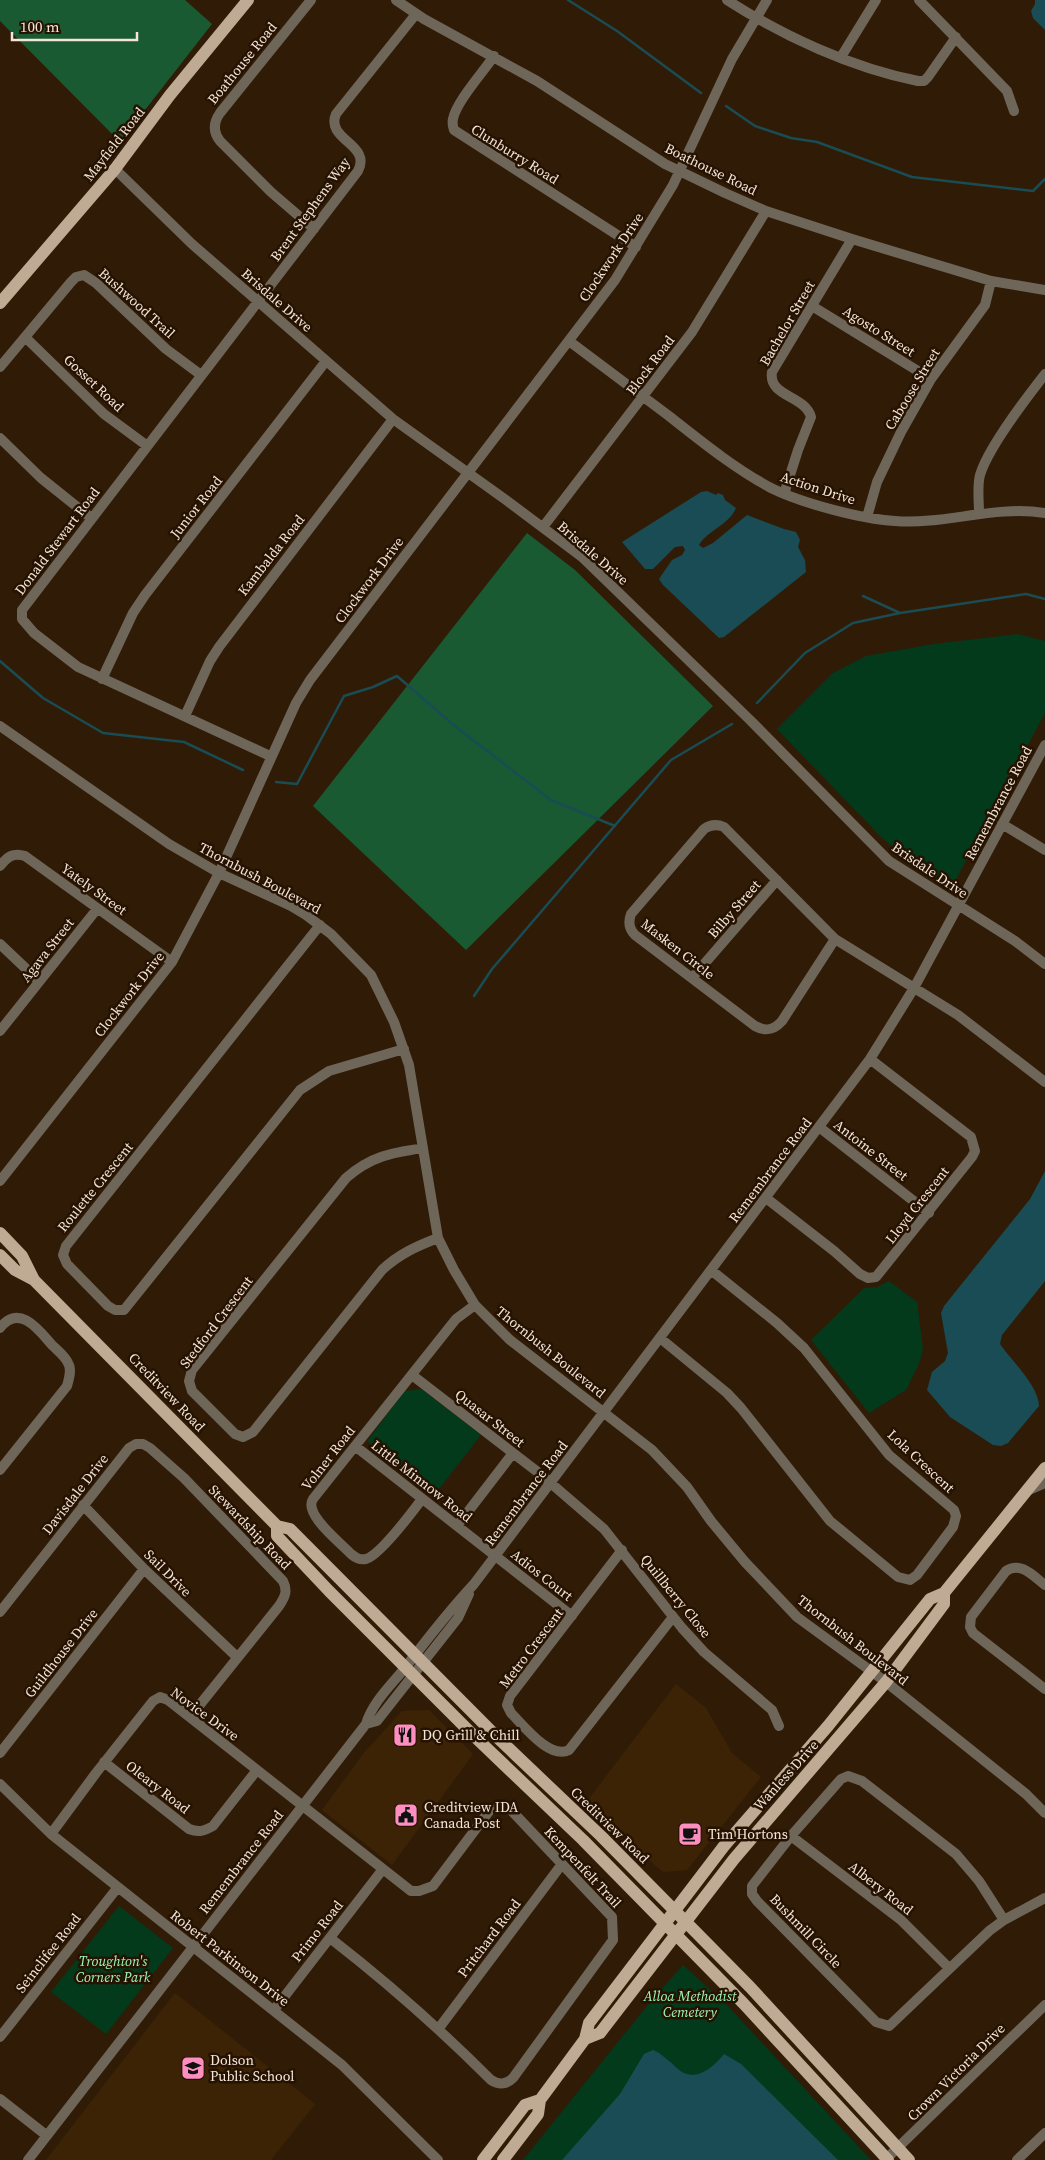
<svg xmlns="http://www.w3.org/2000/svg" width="1045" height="2160" font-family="'Source Serif 4',serif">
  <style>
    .built { fill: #3d2306 }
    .green { fill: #023a1b }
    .forest { fill: #1a5a32 }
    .water { fill: #194c54 }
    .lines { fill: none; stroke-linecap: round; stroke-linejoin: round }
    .stream { stroke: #194c54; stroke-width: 2.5 }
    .minor { stroke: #6f665a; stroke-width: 10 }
    .major { stroke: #bfab94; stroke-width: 12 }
    .labels { text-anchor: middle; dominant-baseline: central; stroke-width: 5; stroke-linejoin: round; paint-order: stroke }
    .street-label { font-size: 14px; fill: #f3e5d8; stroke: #261200 }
    .poi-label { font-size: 14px; fill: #f3e5d8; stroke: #261200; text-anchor: start }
    .park-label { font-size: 14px; font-style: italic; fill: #9ef7b8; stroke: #261200 }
  </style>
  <rect width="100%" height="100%" fill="#301c06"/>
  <path class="built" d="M676,1684L706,1708L732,1753L761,1777L687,1870L663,1872L585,1804Z
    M429,1710L473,1754L392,1865L322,1810L363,1754L402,1711Z
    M175,1993L315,2104L271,2160H46Z"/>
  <path class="green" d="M1018,634L1045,641V713L954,883L949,884L904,856L881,837L777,729L833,673L866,656L934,644Z
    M889,1281L917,1302L923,1349L919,1364L906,1390L869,1413L811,1340L864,1288L877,1287Z
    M421,1389L481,1435L435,1494L367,1441L405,1391Z
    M119,1906L173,1948L106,2034L51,1992Z
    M683,1965L727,2005L871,2160H523L651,2001Z"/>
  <path class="forest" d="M0,0H185L212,24L120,142L0,21Z
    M527,533L575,570L713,706L466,950L313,806Z"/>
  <path class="water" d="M1035,0H1045V30L1033,18L1031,11L1035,4Z
    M707,491L716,495L718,493L723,495L725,500L736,508C729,525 708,530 699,545L703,548L713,543L747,515L784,529L796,532L800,540L798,547L805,560L806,572L724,637L719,638L663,585L659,579L672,560L682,555L685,550L683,546L675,547L653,569H645L622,542L701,492Z
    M1045,1171V1281L1002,1335L1000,1344C1011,1360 1039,1386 1039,1406L1008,1443L1001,1446L993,1445L950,1417L927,1390L932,1372L945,1361L948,1353L941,1313L944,1306L1030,1199Z
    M653,2050C659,2052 664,2057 669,2061C673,2064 679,2071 684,2073C700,2080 715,2065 724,2054L741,2064L838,2160H562L620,2094L644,2054Z"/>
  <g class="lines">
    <path class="stream" d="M568,0L617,31L701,93
      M726,106L755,126L791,138L817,142L912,177L1033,191L1045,179
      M863,596L900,613
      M0,661L43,698L103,733L184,742L243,770
      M757,703L805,653L853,623L900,613L1026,594L1045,599
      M276,782L297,784L344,696L373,687L397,676L456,727L551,800L615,826
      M474,996L492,969L671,760L732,724"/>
    <path class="minor" d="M311,0L220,113C213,123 213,132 220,141L271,192L314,229
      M396,0L424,19L537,81L665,164L725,193L766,211L852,239L991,281L1045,290
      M727,0C783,36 852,68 918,81H924L928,77L956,37
      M919,0L1007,91L1014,111
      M494,56C484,71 456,102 453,119C452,123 453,127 454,130L636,247
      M841,57L876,0
      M115,169L192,244L393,419L506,500L582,557L750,720L889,861L1015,941L1045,964
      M812,306L931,379
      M25,337L104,414L146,445
      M569,341C602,366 636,391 669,416C702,442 734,468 771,488C801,503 861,519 895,521C945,525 994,505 1045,513
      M0,367L71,282L76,277L84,275L96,283L166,349L201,375
      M0,438L41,478L91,518
      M784,494L798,450L811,417C805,395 768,397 772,372L852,239
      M979,513C979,501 977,486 980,475C988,448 1027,397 1045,374
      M867,517L877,482L901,432L931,379L985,305L991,281
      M543,527L692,332L766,211
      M102,679L133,613L145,595L326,361
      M185,716L210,661L219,647L393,419
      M0,726L169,844L219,873L291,906L306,915L331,934L371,975L394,1022L409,1065L438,1238L454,1270L475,1305L510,1340L652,1450L687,1487L711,1521L745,1562L797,1617L886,1682L1026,1794L1045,1813
      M270,756L78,667L34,633L22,619V610L358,171C372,144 325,140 336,114L416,14
      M1002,824L1045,850
      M0,866C7,857 13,852 25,856L172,962
      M320,925L66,1246L63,1255L67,1264L108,1306L115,1310H124L300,1090L329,1071L404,1049
      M835,939L782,1021C774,1030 766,1032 755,1026L635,935C629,929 628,922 631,914L704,829C711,824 717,824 724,827L835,939L958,1015L1045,1082
      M0,944L39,981
      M692,978L777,880
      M0,1031L97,909
      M819,1127L929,1213
      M423,1148C391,1153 371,1156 346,1178L192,1370L189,1381L192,1391L235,1434L243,1437L253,1432L382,1270C399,1254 417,1246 438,1238
      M0,1181L172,962L219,873L296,703L310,680L615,280L673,185L732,59L767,0
      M766,1198L834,1251L860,1274L868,1278L876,1277L972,1157L975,1151L971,1137L870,1059
      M0,1328C19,1303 39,1330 52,1345C57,1350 65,1356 68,1363C72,1369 69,1379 67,1386L0,1470
      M660,1338L727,1393L741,1408L830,1521L898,1577L910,1580L917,1575L953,1527L956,1516L954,1510L889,1455L804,1348L777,1323L711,1270
      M412,1375L539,1473L604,1529L682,1628L704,1652L772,1710L779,1726
      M355,1446L572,1616
      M1029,1490L1045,1483
      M422,1499C413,1511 380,1555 366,1559C359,1560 356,1558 351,1554C341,1543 303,1514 313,1499L448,1329L456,1319L475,1305
      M83,1505L144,1569L237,1657
      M457,1526L513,1453
      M622,1550L510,1696L507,1705L511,1713C524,1726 550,1760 569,1750L673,1617
      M1045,1585C1033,1576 1021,1561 1006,1571L971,1617L970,1627L973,1633L1045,1689
      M0,1612L129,1448L136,1444H143L150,1448L184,1478L283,1581C288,1591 285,1597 279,1606L190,1717
      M366,1724L377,1721L458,1618L469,1594
      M0,1753L144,1569
      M104,1762L189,1829C199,1833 204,1831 213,1826L257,1770
      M0,1784L51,1834L342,2065L438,2160
      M51,1834L96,1773L153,1701L160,1697L168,1700L411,1891H419L433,1886L490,1810L499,1806L509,1808L612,1917L613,1940L513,2078C506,2085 499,2085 491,2080C439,2028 388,1983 330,1938
      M791,1836L901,1920L949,1968
      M1004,1920L979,1881L956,1854L862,1781L848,1776L841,1779L791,1836L752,1886V1894L757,1901L876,2022L889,2026L989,1931L1004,1920L1045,1898
      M274,2010L383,1869
      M439,2028L562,1864
      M0,2037L118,1887
      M0,2099L46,2135
      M886,2159L1045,2005
      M28,2160L366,1724C372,1703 391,1685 405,1668C427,1639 449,1611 474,1584L870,1059L914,988L1045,745
      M1017,2160L1045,2133"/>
    <path class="major" d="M0,303L115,169L170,95L248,0
      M0,1233L22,1256L34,1280
      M0,1255L15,1270L34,1280L277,1526L290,1529L501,1741L601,1836L750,1987L909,2160
      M277,1526V1536L329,1591L475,1737L583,1840L688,1947L743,2003L888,2160
      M585,2039L600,2033L734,1859L886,1682L944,1604V1593
      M483,2160L525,2105L540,2100
      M503,2160L538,2114L540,2100L585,2039L589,2023L724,1846L828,1726L930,1599L944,1593L1045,1468"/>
  </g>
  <defs>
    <g id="restaurant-square" transform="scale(1.25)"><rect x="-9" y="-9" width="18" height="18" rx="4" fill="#fd8ec0" stroke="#261200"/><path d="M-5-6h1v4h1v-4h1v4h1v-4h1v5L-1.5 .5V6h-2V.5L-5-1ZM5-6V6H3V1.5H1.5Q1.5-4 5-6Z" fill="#111"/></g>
    <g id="civic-square" transform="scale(1.25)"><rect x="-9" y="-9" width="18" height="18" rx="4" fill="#fd8ec0" stroke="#261200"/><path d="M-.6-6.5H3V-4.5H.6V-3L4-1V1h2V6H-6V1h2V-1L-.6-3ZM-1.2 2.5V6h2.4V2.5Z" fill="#111"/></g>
    <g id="cafe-square" transform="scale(1.25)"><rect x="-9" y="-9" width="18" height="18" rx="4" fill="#fd8ec0" stroke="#261200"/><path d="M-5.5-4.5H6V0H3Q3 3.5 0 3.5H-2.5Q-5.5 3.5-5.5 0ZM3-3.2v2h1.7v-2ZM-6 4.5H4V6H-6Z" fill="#111"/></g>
    <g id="school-square" transform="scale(1.25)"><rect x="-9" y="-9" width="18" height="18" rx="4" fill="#fd8ec0" stroke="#261200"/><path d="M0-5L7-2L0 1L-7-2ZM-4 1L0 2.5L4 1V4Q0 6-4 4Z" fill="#111"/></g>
  </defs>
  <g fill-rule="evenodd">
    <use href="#restaurant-square" x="405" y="1735"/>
    <use href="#civic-square" x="406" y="1815"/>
    <use href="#cafe-square" x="690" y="1834"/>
    <use href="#school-square" x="193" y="2068"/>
  </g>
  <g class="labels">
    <g class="street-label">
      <text transform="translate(242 63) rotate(-51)">Boathouse Road</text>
      <text transform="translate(114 144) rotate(-52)">Mayfield Road</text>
      <text transform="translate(515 154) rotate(32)">Clunburry Road</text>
      <text transform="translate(711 169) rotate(26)">Boathouse Road</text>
      <text transform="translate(310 209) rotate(-54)">Brent Stephens Way</text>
      <text transform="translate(611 257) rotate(-56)">Clockwork Drive</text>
      <text transform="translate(277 300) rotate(41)">Brisdale Drive</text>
      <text transform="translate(137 303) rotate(42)">Bushwood Trail</text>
      <text transform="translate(787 323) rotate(-60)">Bachelor Street</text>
      <text transform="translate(879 331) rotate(32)">Agosto Street</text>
      <text transform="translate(650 365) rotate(-53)">Block Road</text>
      <text transform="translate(94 383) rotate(43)">Gosset Road</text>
      <text transform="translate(912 389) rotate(-59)">Caboose Street</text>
      <text transform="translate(818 488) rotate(18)">Action Drive</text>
      <text transform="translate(196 507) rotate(-52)">Junior Road</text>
      <text transform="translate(57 541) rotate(-53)">Donald Stewart Road</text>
      <text transform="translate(593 553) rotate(41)">Brisdale Drive</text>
      <text transform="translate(271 555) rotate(-52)">Kambalda Road</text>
      <text transform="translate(369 580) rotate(-53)">Clockwork Drive</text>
      <text transform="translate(998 803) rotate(-62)">Remembrance Road</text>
      <text transform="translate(930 870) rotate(34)">Brisdale Drive</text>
      <text transform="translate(260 878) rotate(28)">Thornbush Boulevard</text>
      <text transform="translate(94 889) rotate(36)">Yately Street</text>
      <text transform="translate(734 909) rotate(-49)">Bilby Street</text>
      <text transform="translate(678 949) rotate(38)">Masken Circle</text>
      <text transform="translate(47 950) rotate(-52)">Agava Street</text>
      <text transform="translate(129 994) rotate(-52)">Clockwork Drive</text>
      <text transform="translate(871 1150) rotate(38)">Antoine Street</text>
      <text transform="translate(770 1170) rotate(-53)">Remembrance Road</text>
      <text transform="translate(95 1187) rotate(-51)">Roulette Crescent</text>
      <text transform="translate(917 1205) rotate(-52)">Lloyd Crescent</text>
      <text transform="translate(216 1322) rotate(-53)">Stedford Crescent</text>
      <text transform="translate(551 1352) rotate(39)">Thornbush Boulevard</text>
      <text transform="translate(167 1392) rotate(46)">Creditview Road</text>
      <text transform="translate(490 1418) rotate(38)">Quasar Street</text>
      <text transform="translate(328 1458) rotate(-52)">Volner Road</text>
      <text transform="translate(921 1461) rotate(43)">Lola Crescent</text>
      <text transform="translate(422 1481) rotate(38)">Little Minnow Road</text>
      <text transform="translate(526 1493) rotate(-53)">Remembrance Road</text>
      <text transform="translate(75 1494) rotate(-52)">Davisdale Drive</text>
      <text transform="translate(250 1527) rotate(46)">Stewardship Road</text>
      <text transform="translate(168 1573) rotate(45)">Sail Drive</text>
      <text transform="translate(542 1575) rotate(38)">Adios Court</text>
      <text transform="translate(676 1596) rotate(51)">Quillberry Close</text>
      <text transform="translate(853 1640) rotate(38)">Thornbush Boulevard</text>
      <text transform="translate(531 1648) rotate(-53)">Metro Crescent</text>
      <text transform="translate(61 1653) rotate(-52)">Guildhouse Drive</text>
      <text transform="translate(205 1714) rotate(36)">Novice Drive</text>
      <text transform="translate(786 1775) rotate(-48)">Wanless Drive</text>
      <text transform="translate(158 1787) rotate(38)">Oleary Road</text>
      <text transform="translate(610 1825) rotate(44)">Creditview Road</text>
      <text transform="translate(241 1862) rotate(-52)">Remembrance Road</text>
      <text transform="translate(583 1867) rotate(47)">Kempenfelt Trail</text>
      <text transform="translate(881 1888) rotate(38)">Albery Road</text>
      <text transform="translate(317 1931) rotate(-52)">Primo Road</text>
      <text transform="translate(806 1931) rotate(46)">Bushmill Circle</text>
      <text transform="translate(489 1938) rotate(-53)">Pritchard Road</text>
      <text transform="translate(48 1953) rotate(-52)">Seinclifee Road</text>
      <text transform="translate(230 1958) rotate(38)">Robert Parkinson Drive</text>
      <text transform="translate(956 2072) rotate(-45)">Crown Victoria Drive</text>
    </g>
    <g class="poi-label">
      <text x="422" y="1735">DQ Grill &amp; Chill</text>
      <text x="424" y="1807">Creditview IDA<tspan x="424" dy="16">Canada Post</tspan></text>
      <text x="708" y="1834">Tim Hortons</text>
      <text x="210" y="2060">Dolson<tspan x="210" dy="16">Public School</tspan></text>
    </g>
    <g class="park-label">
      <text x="113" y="1961">Troughton's<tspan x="113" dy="16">Corners Park</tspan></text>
      <text x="690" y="1996">Alloa Methodist<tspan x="690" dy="16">Cemetery</tspan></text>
    </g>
  </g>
  <path d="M12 32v8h125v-8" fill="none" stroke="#f3e5d8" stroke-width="2.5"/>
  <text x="20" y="32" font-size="15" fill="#f3e5d8" stroke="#261200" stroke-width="4" paint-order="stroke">100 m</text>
</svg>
